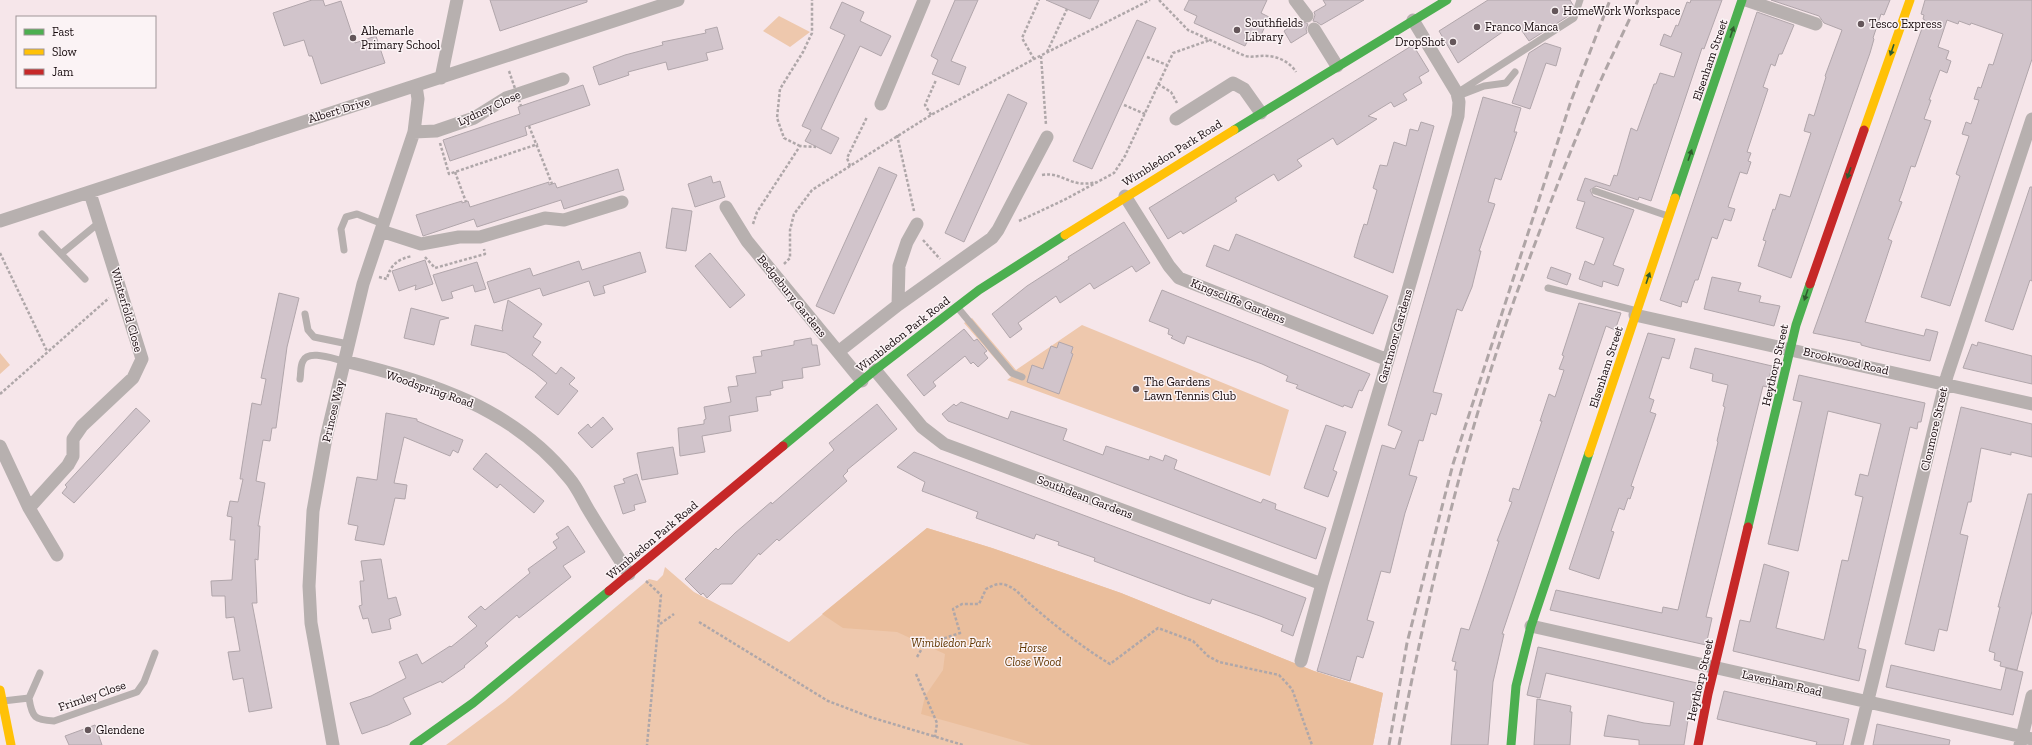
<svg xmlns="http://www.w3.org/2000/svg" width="2032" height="745" font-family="'Zilla Slab',serif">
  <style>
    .green { fill: #eec8ad }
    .forest { fill: #eabe9c }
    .building { fill: #d1c4cb; stroke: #b1a6ab }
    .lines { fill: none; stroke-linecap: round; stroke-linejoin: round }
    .path { stroke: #afa7a9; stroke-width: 2.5; stroke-dasharray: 3 2; stroke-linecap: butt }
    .lane { stroke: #b7b0af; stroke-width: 7 }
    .street { stroke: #b7b0af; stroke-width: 13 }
    .fast { stroke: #4caf50; stroke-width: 9 }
    .slow { stroke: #ffc107; stroke-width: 9 }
    .jam { stroke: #c62828; stroke-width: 9 }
    .rail { stroke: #afa5a6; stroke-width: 3; stroke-dasharray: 8 4; stroke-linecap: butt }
    .path-bridge { stroke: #afa7a9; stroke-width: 2.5; stroke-dasharray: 3 2; stroke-linecap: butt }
    .oneway { fill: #305c2e }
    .poi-dot { fill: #64565a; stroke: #fbf3f5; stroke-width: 1.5 }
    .labels { text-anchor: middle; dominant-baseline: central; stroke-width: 3; stroke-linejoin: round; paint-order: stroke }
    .poi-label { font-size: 12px; fill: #15090c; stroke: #fbf3f5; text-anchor: start }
    .street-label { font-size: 12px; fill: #15090c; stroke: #fbf3f5 }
    .park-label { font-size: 12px; font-style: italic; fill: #613600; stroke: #fbf3f5 }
  </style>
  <rect width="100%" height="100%" fill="#f6e6ea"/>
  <path class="green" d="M779,16L810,32L790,47L763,31Z
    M972,318L1016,370L1082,325L1289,410L1270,476L1007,380L1011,377L964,323Z
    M0,353L10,365L0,374Z
    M927,528L992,548L1121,593L1314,671L1383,693L1373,745H446L505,701L649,579L657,581L663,575L665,567L694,592L789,642Z"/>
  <path class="forest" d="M927,528L992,548L1121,593L1314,671L1383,693L1373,745H1031L921,714L925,696L943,670L945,654L897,632L843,628L822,614Z"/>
  <path class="building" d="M312,0H323L325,6L341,1L355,43L376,36L385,63L321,84L312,56H309L304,40L284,46L273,13Z
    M490,0H587V2L500,31Z
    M955,0H978L951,61L966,67L959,85L932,74L938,60L931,56Z
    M1046,0H1099L1090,19Z
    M1189,0H1267L1261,13L1269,17L1258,42L1249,38L1245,46L1194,23L1197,16L1184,10Z
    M1323,0H1364L1321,25L1317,22L1313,21L1315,15L1314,12L1326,5Z
    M1488,0H1570L1573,5L1570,15L1529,41L1520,28L1517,29L1514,24L1458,63L1439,31Z
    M1691,0H1722L1704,49L1702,48L1651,201L1639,197L1638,200L1596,186L1590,190L1593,196L1634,210L1613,265L1624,269L1618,286L1603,281L1602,287L1579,279L1585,261L1594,265L1604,238L1576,228L1585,202L1577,200L1585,178L1610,186L1614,175L1617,176L1631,128L1637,131L1654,84H1656L1660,73L1674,77L1682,53L1660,45L1664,34L1671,37L1676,25L1678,26L1687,2L1690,3Z
    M1771,0H1890L1884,15L1881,14L1873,38L1874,39L1870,53L1791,278L1758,266L1766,241L1763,240L1773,209L1775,210L1780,194L1790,197L1811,133L1804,131L1809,114L1814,116L1826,77L1825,76L1842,30L1824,23L1819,16Z
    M1925,0H2032V59L1950,306L1921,297L1960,176L1956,174L1969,136L1962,134L1966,122L1971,124L1979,100L1974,99L1978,87L1981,88L1989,64L1993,65L2003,34L1971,23L1970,25L1959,21L1958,24L1947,20L1938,47L1949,51L1946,59L1951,61L1947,73L1940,70L1929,100H1931L1924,119L1931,121L1915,167L1911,166L1902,193L1899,201L1902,202L1888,239L1892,241L1865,322L1924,336L1926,329L1938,332L1930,361L1872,348L1861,345V343L1813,333L1925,20L1923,19L1924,15L1921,14Z
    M842,2L864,12L860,21L891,36L881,56L860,46L821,129L839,138L831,154L805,141L811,130L802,126L845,35L830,28Z
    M1757,12L1794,25L1782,54H1779L1775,66L1771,64L1763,87L1768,89L1747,152L1751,153L1748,161L1751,162L1747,174L1740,172L1728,207L1735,209L1731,221L1724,219L1717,239L1712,237L1698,280H1695L1687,303L1682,301L1681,307L1660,300Z
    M1137,20L1156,28L1092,169L1073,161Z
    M1300,20L1308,24L1306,29L1307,33L1291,43L1284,31Z
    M717,27L723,49L706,53L708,60L668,70L666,62L628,72L629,75L599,85L593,67L625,55L663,45L662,42L706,33L705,30Z
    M1545,43L1561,48L1556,66L1546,63L1530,109L1512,103L1529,53Z
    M1413,45L1429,71L1419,77L1422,83L1403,94L1407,100L1394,107L1391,102L1368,116L1377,119L1337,145L1333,138L1297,160L1302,166L1278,181L1274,174L1235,198L1237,201L1183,234L1181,231L1168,239L1149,208Z
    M583,85L590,105L525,127L527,135L450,161L443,140L520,114L518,107Z
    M1008,94L1027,103L964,242L945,233Z
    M1483,97L1521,108L1514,132H1517L1501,180L1495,178L1488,202L1495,204L1479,251H1481L1472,287L1462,311L1457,309L1433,392L1442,394L1436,415L1431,413L1423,441L1419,440L1409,475L1417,477L1405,513L1390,573L1381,571L1367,620L1374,622L1363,658L1357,656L1350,681L1317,671L1382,445L1395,449L1402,431L1388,425Z
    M1421,122L1434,126L1393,273L1354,257L1360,236L1364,224L1367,225L1370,214L1377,190L1373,188L1380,165L1387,166L1394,142L1406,146L1410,129L1418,131Z
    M879,167L897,175L834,314L816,306Z
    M618,169L624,190L564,209L561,200L477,227L474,219L423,236L416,215L462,201V203L468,201L470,207L549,182V185L555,183L557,188Z
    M711,176L713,183L720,181L725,197L695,207L688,184Z
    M2030,187H2032V281L2030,280L2013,330L1985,321Z
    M672,208L692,211L686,251L666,248Z
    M1124,222L1150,263L1136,272L1132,266L1094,289L1090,283L1060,303L1056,296L1018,323L1022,329L1010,338L992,314L1027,286L1069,259L1068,257Z
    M1236,234L1388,296L1373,334L1206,266L1214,245L1229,251Z
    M640,252L646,272L603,286L605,293L594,296L589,281L543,296L540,288L494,303L487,282L530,268L533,276L579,261L582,270Z
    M710,253L745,295L730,308L695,266Z
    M425,260L433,284L415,290L416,285L399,291L392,271Z
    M477,262L486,289L475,292L473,285L451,292L453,298L442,301L433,275Z
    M1551,267L1571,274L1567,285L1547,278Z
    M1712,277L1741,283L1738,291L1761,296L1759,302L1780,306L1774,326L1704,309Z
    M1162,290L1370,374L1362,391L1359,390L1352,408L1344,405L1343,407L1296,388L1298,385L1286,381L1288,376L1262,364L1187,336L1184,344L1171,338L1173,336L1168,334L1169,329L1149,321Z
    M279,293L299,298L287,347L276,428H272L270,441L263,440L256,481L265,483L258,526H260L258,560L255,559L257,603H252L272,708L249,712L243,678L233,680L228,652L240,651L234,617L226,618L225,596H212L211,581L232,580L235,540H230L232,517L227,516L230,501L238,502L243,479H240L252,403L261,405L266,379L261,378Z
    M508,300L542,324L533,337L541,342L532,355L556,374L561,367L575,378L569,384L578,391L558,415L535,397L547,383L535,373L506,353L471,345L475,325L503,331L502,328Z
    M1579,303L1621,313L1615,330L1606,326L1502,634H1504L1493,682L1488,745H1451L1457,670H1454L1456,662L1452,661L1461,628L1469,630L1490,568L1499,541H1497L1512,502L1509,501L1513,488L1519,490L1542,421H1540L1549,394L1555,397L1564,370L1559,369L1564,356L1562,355Z
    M411,308L449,318L440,320L434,345L404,338Z
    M964,329L974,341L977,339L987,351L984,353L988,358L978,367L973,362L971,364L965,356L933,382L936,386L924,396L907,375Z
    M1648,333L1675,339L1669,359L1662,357L1649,398L1654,400L1650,412L1656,414L1631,486L1634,487L1630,499L1628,498L1624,510L1619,508L1611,531L1614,532L1599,579L1569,569Z
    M811,338L812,345H817L820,365L802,368L803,378L782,381L783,388L770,391L771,395L756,397L758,411L729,416L731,431L702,436L705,452L680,456L678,428L704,424V420L706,419L704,407L731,402L728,387L738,386L736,376L756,373L753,357L762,356L761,351L794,345V341Z
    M1059,342L1073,347L1071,353L1073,354L1059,394L1027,382L1032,365L1043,369L1051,346L1057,348Z
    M1978,342L2032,356V384L1963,368L1972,344L1977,346Z
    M1695,348L1772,366L1767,387L1763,386L1706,617L1712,618L1706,645L1550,610L1556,590L1662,613L1663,607L1678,610L1718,442L1717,441L1725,407L1723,406L1728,385L1712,381L1713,374L1690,368Z
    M1799,375L1925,403L1921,422H1918L1917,429L1910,427L1858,648L1866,650L1859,681L1733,651L1740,620L1750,622L1764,564L1789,572L1776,628L1824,640L1842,560L1848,561L1863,497L1855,495L1860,474L1868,476L1881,424L1828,411L1798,551L1768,544L1802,402L1793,400Z
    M961,402L1008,419L1011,411L1067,429L1063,440L1103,455L1106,446L1149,460L1150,456L1163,461L1165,455L1177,460L1174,469L1261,503L1263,499L1276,504L1275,509L1326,528L1316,559L948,421L942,414L954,404L956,406Z
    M877,404L897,429L847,470L848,471L843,476L847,481L779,541L777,539L760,555L759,553L732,584H721L707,598L703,593L701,595L685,579L716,548L718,550L735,533L771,502L772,504L834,450L829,443Z
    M1961,407L2032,424V457L2011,452V455L1981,448L1971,502H1968L1960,534L1968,536L1947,631L1939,629L1934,651L1905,644Z
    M136,408L150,421L74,503L62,493L67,487L65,485Z
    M386,413L417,419V421L463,440L458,453L453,450L450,456L404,437L394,483L407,485L405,499L395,498L384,545L355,540L358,526L348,524L357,477L377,480Z
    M603,417L613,429L592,448L578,433L588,424L591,428Z
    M1326,425L1346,432L1333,470L1337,472L1328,497L1304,488Z
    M673,447L678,474L642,480L637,453Z
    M914,452L1306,598L1293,636L1281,631L1283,625L1260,616L1212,599L1210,604L1187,596L1094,561L1095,558L1058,545L1059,542L1047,538L1036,534L1034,539L976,518L978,512L922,491L925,482L897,467Z
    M486,453L544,501L534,513L500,484L497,488L473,469Z
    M637,474L646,502L634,505L635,510L623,514L614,486L625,483L623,479Z
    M2028,494H2032V611L2017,670L2000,666L2001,662L1994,660L1995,653L1989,651L2000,607H1998Z
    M568,526L585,552L563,566L571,577L519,618L517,615L485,643L488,646L464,666L465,667L442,683L441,681L403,698L411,714L388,725L362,734L350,703L371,696L406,678L399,662L417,654L422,664L450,646L451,647L477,626L468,617L481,606L485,610L530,573L528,569L557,548L553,542L559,538L556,534Z
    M381,559L388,599L396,597L401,615L389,619L391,629L372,633L368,618L363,619L359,606L362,605L360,581H364L361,561Z
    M1538,647L1697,683L1689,714L1684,745H1639V740L1604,736L1608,715L1644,723L1670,726L1674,702L1546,673L1540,698L1527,695Z
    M1891,665L2001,690L2006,668L2023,672L2013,715L1886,687Z
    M1724,691L1849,719L1843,745H1816L1817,742L1717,719Z
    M1537,699L1571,706L1570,712H1572L1570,745H1534Z
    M1877,724L1950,740L1949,745H1873Z
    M95,725L102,745H69L65,736Z"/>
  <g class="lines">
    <path class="path" d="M1159,0L1188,30L1245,56C1253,58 1259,55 1267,56C1278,56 1291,63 1296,72
      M1047,52L1067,9
      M1041,56L1046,125
      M1147,57L1167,65
      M1034,59L1022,38L1039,0
      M1158,84L1171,92L1177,103
      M1124,105L1145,114
      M931,115L925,105L936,80
      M529,126L552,184
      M897,135L914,211
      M440,143L449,174L538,144
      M800,146L784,138L777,118L780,89L803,52L812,33V0
      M850,166L847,158L867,117
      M455,172L466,202
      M1042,175C1063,171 1070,189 1096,182
      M1019,221L1064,200L1114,173L1125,156L1173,53L1210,40
      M753,224L757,212L800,146L816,147
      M923,240L940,259
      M0,253L47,351
      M425,257L435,268L485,254L484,249
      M784,264L790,258V230L794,214L812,190L931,115L1034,59L1150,0
      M379,277L387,279C390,265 398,259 412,256
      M0,394L109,298
      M646,581L661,595L647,745
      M699,622L828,701L870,717L963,745
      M660,624L674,614
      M917,657L924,645L960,633L953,609L962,604H979L986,589C992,586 999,582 1006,585C1017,589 1021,596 1029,603C1054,625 1082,647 1110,664L1158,628L1193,641L1208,656L1219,662L1279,675L1292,689L1312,745
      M916,674L937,723L935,737"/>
    <path class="lane" d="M1457,93L1574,18L1580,0
      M1458,96L1484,86L1506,83L1515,72
      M1595,191L1668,216
      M42,234L85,279
      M344,250L341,229L346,217L357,214L383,224
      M61,254L101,221
      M1548,288L1637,311
      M958,308L1012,373L1022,377
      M305,314L308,330L314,337L348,344
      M300,379C301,374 300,366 303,361C308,349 334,359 344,361
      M29,698L40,673
      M3,701L29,698C32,718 35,720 54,721L137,692L144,682L155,653"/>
    <path class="street" d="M1295,0L1307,16
      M1746,0L1816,24
      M1314,29L1337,66
      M441,78L457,0
      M881,104L924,0
      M1176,119L1233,83L1244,89L1261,113
      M414,132L436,131L474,118L506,98L563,79
      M1125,196L1169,266L1179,278L1388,360
      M726,207L747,241L862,381
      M0,221L678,0
      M381,231L421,244L459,237H480L545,218L564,220L622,202
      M898,305L899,266L907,242L917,224
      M1635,315L2032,404
      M838,352L898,305L992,238L998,230L1047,137
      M344,361C429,381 513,408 569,478C577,487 582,499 588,509C601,531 615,552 629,574
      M875,370L922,427L944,444L1322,584
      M0,446L29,508L68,465L73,456V439L82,426L133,378L142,359L90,193
      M29,508L57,555
      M1531,626L2032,739
      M1301,661L1322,584L1388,360L1458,116L1459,102L1457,93L1413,20
      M333,745L311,623L309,586L313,511L326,438L363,284L414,132L418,99L416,86
      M1857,745L1947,376L2032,119
      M2020,745L2032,696"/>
    <path class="fast" d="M1234,130L1447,0
      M1675,198L1742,0
      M783,446L875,370L979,290L1065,235
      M1748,527L1796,325L1810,284
      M414,745L473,703L609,591
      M1511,745L1516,686L1531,626L1589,453"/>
    <path class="slow" d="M1864,130L1910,0
      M1065,235L1234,130
      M1589,453L1675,198
      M0,690L11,745"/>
    <path class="jam" d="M1810,284L1864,130
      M609,591L783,446
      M1698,745L1708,694L1748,527"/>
    <path class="rail" d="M1389,745L1407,643L1453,464L1571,101L1610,0
      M1399,745C1428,593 1464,441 1516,295C1542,224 1569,152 1600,82C1612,55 1626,28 1638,0"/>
    <path class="path-bridge" d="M509,71L521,106"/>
  </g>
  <defs><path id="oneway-solid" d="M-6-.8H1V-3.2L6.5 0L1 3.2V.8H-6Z"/></defs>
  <g class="oneway">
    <use href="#oneway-solid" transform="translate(1732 32) rotate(-71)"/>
    <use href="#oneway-solid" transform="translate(1892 50) rotate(109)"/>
    <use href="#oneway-solid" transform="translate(1690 155) rotate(-71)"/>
    <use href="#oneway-solid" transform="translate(1849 173) rotate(109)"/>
    <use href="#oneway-solid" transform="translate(1648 278) rotate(-71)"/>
    <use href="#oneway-solid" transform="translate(1806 295) rotate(109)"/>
  </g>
  <g class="poi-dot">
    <circle cx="1555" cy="11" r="4"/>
    <circle cx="1861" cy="24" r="4"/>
    <circle cx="1477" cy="27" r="4"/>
    <circle cx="1237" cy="30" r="4"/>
    <circle cx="353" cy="38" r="4"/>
    <circle cx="1453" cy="42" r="4"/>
    <circle cx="1136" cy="389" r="4"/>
    <circle cx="88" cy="730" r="4"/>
  </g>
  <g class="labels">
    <g class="poi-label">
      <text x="1563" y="11">HomeWork Workspace</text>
      <text x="1245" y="23">Southfields<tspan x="1245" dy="14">Library</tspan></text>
      <text x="1869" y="24">Tesco Express</text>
      <text x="1485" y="27">Franco Manca</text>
      <text x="361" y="31">Albemarle<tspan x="361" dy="14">Primary School</tspan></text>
      <text x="1445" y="42" text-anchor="end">DropShot</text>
      <text x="1144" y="382">The Gardens<tspan x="1144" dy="14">Lawn Tennis Club</tspan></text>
      <text x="96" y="730">Glendene</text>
    </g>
    <g class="street-label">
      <text transform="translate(1710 60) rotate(-71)">Elsenham Street</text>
      <text transform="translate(489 108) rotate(-25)">Lydney Close</text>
      <text transform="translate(339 110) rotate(-17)">Albert Drive</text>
      <text transform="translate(1172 153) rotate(-32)">Wimbledon Park Road</text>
      <text transform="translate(792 296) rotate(51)">Bedgebury Gardens</text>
      <text transform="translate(1238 301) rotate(22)">Kingscliffe Gardens</text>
      <text transform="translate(127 310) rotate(74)">Winterfold Close</text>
      <text transform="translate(903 334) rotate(-38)">Wimbledon Park Road</text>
      <text transform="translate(1395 336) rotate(-74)">Gartmoor Gardens</text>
      <text transform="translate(1846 361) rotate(13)">Brookwood Road</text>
      <text transform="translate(1775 365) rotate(-77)">Heythorp Street</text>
      <text transform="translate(1606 367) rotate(-72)">Elsenham Street</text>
      <text transform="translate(430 389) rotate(19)">Woodspring Road</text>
      <text transform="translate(333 411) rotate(-77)">Princes Way</text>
      <text transform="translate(1934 429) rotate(-77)">Clonmore Street</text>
      <text transform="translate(1085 497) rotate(21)">Southdean Gardens</text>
      <text transform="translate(652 540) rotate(-40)">Wimbledon Park Road</text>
      <text transform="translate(1700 680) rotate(-77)">Heythorp Street</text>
      <text transform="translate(1782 683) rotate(13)">Lavenham Road</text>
      <text transform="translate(92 696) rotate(-19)">Frimley Close</text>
    </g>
    <g class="park-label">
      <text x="951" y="643">Wimbledon Park</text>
      <text x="1033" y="648">Horse<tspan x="1033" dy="14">Close Wood</tspan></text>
    </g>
  </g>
  <rect x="16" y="16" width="140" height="72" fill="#fbf3f5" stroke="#9f9598"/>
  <rect x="24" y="29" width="20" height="6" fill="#4caf50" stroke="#9f9598"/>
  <text x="52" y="36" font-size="12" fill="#15090c">Fast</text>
  <rect x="24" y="49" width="20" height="6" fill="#ffc107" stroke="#9f9598"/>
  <text x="52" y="56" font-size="12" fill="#15090c">Slow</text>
  <rect x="24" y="69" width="20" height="6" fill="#c62828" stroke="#9f9598"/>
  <text x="52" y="76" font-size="12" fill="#15090c">Jam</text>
</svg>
